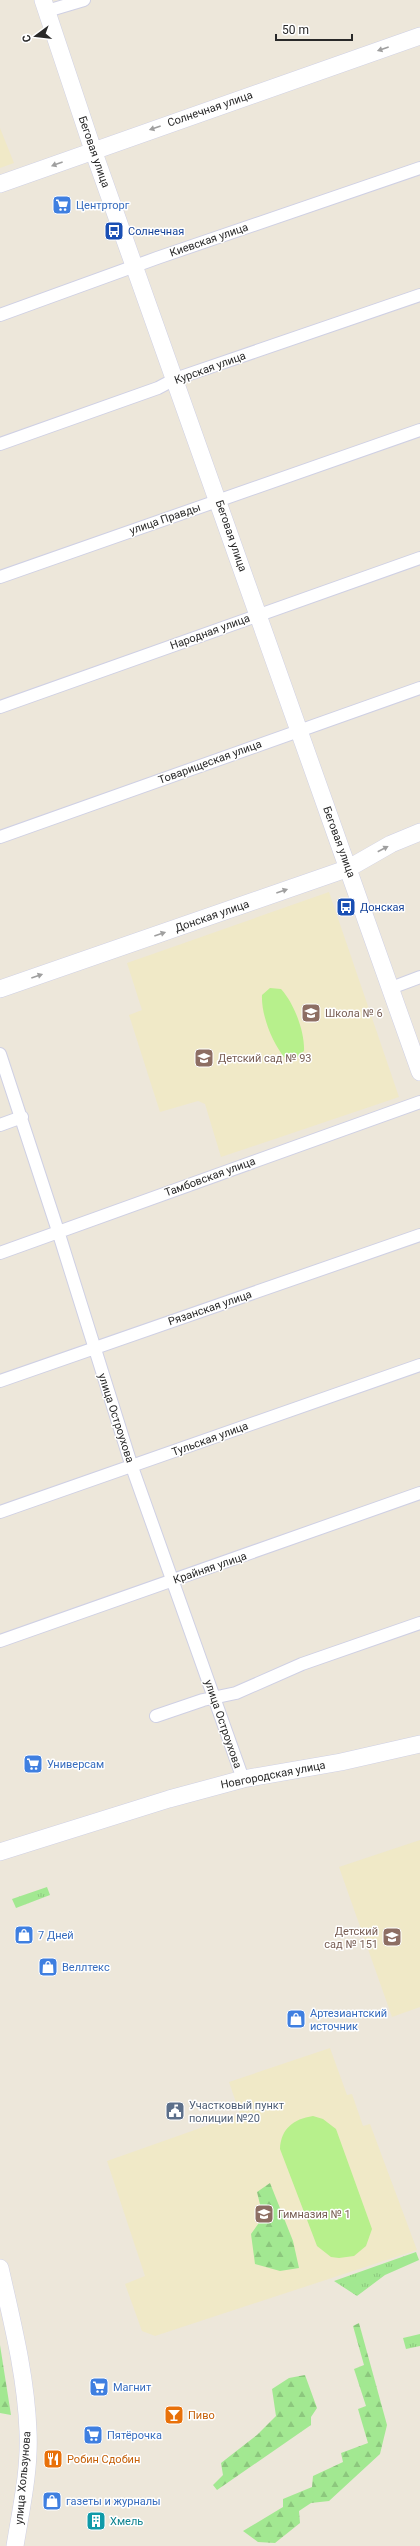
<svg xmlns="http://www.w3.org/2000/svg" width="420" height="2546" font-family="Roboto,sans-serif">
  <style>
    .education { fill: #f0e9c7 }
    .grass { fill: url(#grass-tufts) }
    .forest { fill: url(#forest-firs) }
    .pitch { fill: #b7f08c }
    .lines { fill: none; stroke-linecap: round; stroke-linejoin: round }
    .street-casing { stroke: #cfd0e4; stroke-width: 14 }
    .secondary-casing { stroke: #cfd0e4; stroke-width: 18 }
    .street { stroke: #fff; stroke-width: 12 }
    .secondary { stroke: #fff; stroke-width: 17 }
    .oneway { fill: #9f9f9f }
    .labels { text-anchor: middle; dominant-baseline: central; stroke-width: 3; stroke-linejoin: round; paint-order: stroke }
    .street-label { font-size: 11px; fill: #292929; stroke: #fff }
    .shop-label { font-size: 11px; fill: #366cbe; stroke: #fff; text-anchor: start }
    .transit-label { font-size: 11px; fill: #164399; stroke: #fff; text-anchor: start }
    .education-label { font-size: 11px; fill: #785e54; stroke: #fff; text-anchor: start }
    .service-label { font-size: 11px; fill: #4e5e75; stroke: #fff; text-anchor: start }
    .food-label { font-size: 11px; fill: #c56008; stroke: #fff; text-anchor: start }
    .culture-label { font-size: 11px; fill: #0d838f; stroke: #fff; text-anchor: start }
  </style>
  <defs>
    <pattern id="grass-tufts" width="24" height="20" patternUnits="userSpaceOnUse"><rect width="24" height="20" fill="#a2e891"/><path d="M3 7l-1-3M5 7V3M7 7l1-3M15 17l-1-3M17 17v-4M19 17l1-3" fill="none" stroke="#8cc77d"/></pattern>
    <pattern id="forest-firs" width="22" height="20" patternUnits="userSpaceOnUse"><rect width="22" height="20" fill="#a2e891"/><path d="M5 1l3.5 6h-7zM16 11l3.5 6h-7z" fill="#8cc77d"/></pattern>
  </defs>
  <rect width="100%" height="100%" fill="#ede7da"/>
  <path class="education" d="M0,128L14,163L0,168Z
    M329,892L399,1097L221,1157L205,1104L198,1101L160,1112L129,1015L142,1010L127,963Z
    M420,1840V2007L392,2017L339,1867Z
    M330,2048L347,2095L352,2094L363,2126L370,2124L417,2250L155,2336L142,2331L125,2284L145,2276L107,2161L240,2114L229,2082Z"/>
  <path class="grass" d="M47,1887L50,1895L16,1908L12,1899Z
    M416,2252L419,2260L385,2275L357,2296L334,2281Z
    M420,2334V2346L406,2349L403,2338Z"/>
  <path class="forest" d="M270,2183L293,2241L299,2268L280,2271L255,2264L251,2234L263,2217L257,2192Z
    M359,2323L387,2425L380,2454L329,2501L311,2503L299,2511L300,2523L275,2543L258,2542L243,2531L283,2507V2499L312,2487L313,2476L343,2462L341,2453L368,2443L358,2409L366,2406L354,2369L364,2365L353,2326Z
    M0,2345L11,2415L0,2413Z
    M305,2375L317,2408L311,2417V2425L217,2490L213,2485L223,2475L221,2463L257,2435L276,2416L272,2389L289,2378Z"/>
  <path class="pitch" d="M270,988L281,989C294,1003 305,1032 304,1051L296,1058H285C272,1043 261,1014 262,995Z
    M313,2116L323,2119L336,2129L372,2229L366,2246L354,2256L339,2258L331,2257L317,2246L280,2149C281,2129 293,2119 313,2116Z"/>
  <g class="lines">
    <g class="street-casing">
      <path id="street" d="M47,11L84,0
        M0,315L157,258L420,168
        M0,444L158,388L175,379L420,295
        M0,577L420,430
        M0,707L420,558
        M0,837L420,688
        M391,988L420,977
        M0,1054L58,1231L132,1467L243,1779
        M0,1125L22,1117
        M0,1253L420,1102
        M0,1381L420,1235
        M0,1512L420,1365
        M0,1641L420,1493
        M156,1716L203,1700L236,1693L302,1664L420,1623"/>
    </g>
    <g class="secondary-casing">
      <path id="secondary" d="M43,0L93,150L420,1072
        M0,184L420,36
        M0,989L349,868L391,844L420,832
        M0,1852L169,1799L243,1779L341,1762L420,1744
        M0,2268C12,2321 26,2376 28,2431C30,2469 21,2509 15,2546"/>
    </g>
    <use href="#street" class="street"/>
    <use href="#secondary" class="secondary"/>
  </g>
  <defs><path id="oneway-solid" d="M-6-.8H1V-3.2L6.5 0L1 3.2V.8H-6Z"/></defs>
  <g class="oneway">
    <use href="#oneway-solid" transform="translate(383 49) rotate(161)"/>
    <use href="#oneway-solid" transform="translate(155 128) rotate(161)"/>
    <use href="#oneway-solid" transform="translate(57 164) rotate(160)"/>
    <use href="#oneway-solid" transform="translate(383 849) rotate(-28)"/>
    <use href="#oneway-solid" transform="translate(282 891) rotate(-19)"/>
    <use href="#oneway-solid" transform="translate(160 934) rotate(-19)"/>
    <use href="#oneway-solid" transform="translate(37 976) rotate(-19)"/>
  </g>
  <defs>
    <g id="supermarket-square" transform="scale(1)"><rect x="-9" y="-9" width="18" height="18" rx="4" fill="#3f7fe0" stroke="#fff"/><path d="M-6-5.5h2.5l.6 2H6L4.5 2H-2.5L-4.4-4H-6ZM-1.5 3.2a1.3 1.3 0 1 0 .1 0ZM3 3.2a1.3 1.3 0 1 0 .1 0Z" fill="#fff"/></g>
    <g id="bus-square" transform="scale(1)"><rect x="-9" y="-9" width="18" height="18" rx="4" fill="#1a4fb4" stroke="#fff"/><path d="M-5-6H5V4H4V6H2V4H-2V6H-4V4H-5ZM-3.5-4V0h7V-4ZM-3.5 1.2v1.5H-2V1.2ZM2 1.2v1.5H3.5V1.2Z" fill="#fff"/></g>
    <g id="school-square" transform="scale(1)"><rect x="-9" y="-9" width="18" height="18" rx="4" fill="#8d6e63" stroke="#fff"/><path d="M0-5L7-2L0 1L-7-2ZM-4 1L0 2.5L4 1V4Q0 6-4 4Z" fill="#fff"/></g>
    <g id="shop-square" transform="scale(1)"><rect x="-9" y="-9" width="18" height="18" rx="4" fill="#3f7fe0" stroke="#fff"/><path d="M-5-2.5h2.3a2.7 3.5 0 0 1 5.4 0H5L5.5 6h-11ZM-1.5-2.5h3a1.5 2.3 0 0 0-3 0Z" fill="#fff"/></g>
    <g id="civic-square" transform="scale(1)"><rect x="-9" y="-9" width="18" height="18" rx="4" fill="#5c6f8a" stroke="#fff"/><path d="M-.6-6.5H3V-4.5H.6V-3L4-1V1h2V6H-6V1h2V-1L-.6-3ZM-1.2 2.5V6h2.4V2.5Z" fill="#fff"/></g>
    <g id="bar-square" transform="scale(1)"><rect x="-9" y="-9" width="18" height="18" rx="4" fill="#e8710a" stroke="#fff"/><path d="M-6-5H6L.8 .8V4.5H3.5V6h-7V4.5H-.8V.8Z" fill="#fff"/></g>
    <g id="restaurant-square" transform="scale(1)"><rect x="-9" y="-9" width="18" height="18" rx="4" fill="#e8710a" stroke="#fff"/><path d="M-5-6h1v4h1v-4h1v4h1v-4h1v5L-1.5 .5V6h-2V.5L-5-1ZM5-6V6H3V1.5H1.5Q1.5-4 5-6Z" fill="#fff"/></g>
    <g id="building-square" transform="scale(1)"><rect x="-9" y="-9" width="18" height="18" rx="4" fill="#0f9aa8" stroke="#fff"/><path d="M-4-6H4V6H1V3H-1V6H-4ZM-2.5-4.3h1.7v1.8h-1.7ZM.8-4.3h1.7v1.8H.8ZM-2.5-1h1.7V.8h-1.7ZM.8-1h1.7V.8H.8Z" fill="#fff"/></g>
  </defs>
  <g fill-rule="evenodd">
    <use href="#supermarket-square" x="62" y="205"/>
    <use href="#bus-square" x="114" y="231"/>
    <use href="#bus-square" x="346" y="907"/>
    <use href="#school-square" x="311" y="1013"/>
    <use href="#school-square" x="204" y="1058"/>
    <use href="#supermarket-square" x="33" y="1764"/>
    <use href="#shop-square" x="24" y="1935"/>
    <use href="#school-square" x="392" y="1937"/>
    <use href="#shop-square" x="48" y="1967"/>
    <use href="#shop-square" x="296" y="2019"/>
    <use href="#civic-square" x="175" y="2111"/>
    <use href="#school-square" x="264" y="2214"/>
    <use href="#supermarket-square" x="99" y="2387"/>
    <use href="#bar-square" x="174" y="2415"/>
    <use href="#supermarket-square" x="93" y="2435"/>
    <use href="#restaurant-square" x="53" y="2459"/>
    <use href="#shop-square" x="52" y="2501"/>
    <use href="#building-square" x="96" y="2521"/>
  </g>
  <g class="labels">
    <g class="street-label">
      <text transform="translate(210 109) rotate(-19)">Солнечная улица</text>
      <text transform="translate(94 152) rotate(71)">Беговая улица</text>
      <text transform="translate(209 240) rotate(-19)">Киевская улица</text>
      <text transform="translate(210 368) rotate(-20)">Курская улица</text>
      <text transform="translate(165 519) rotate(-19)">улица Правды</text>
      <text transform="translate(231 536) rotate(71)">Беговая улица</text>
      <text transform="translate(210 632) rotate(-20)">Народная улица</text>
      <text transform="translate(210 762) rotate(-20)">Товарищеская улица</text>
      <text transform="translate(339 842) rotate(70)">Беговая улица</text>
      <text transform="translate(212 916) rotate(-19)">Донская улица</text>
      <text transform="translate(210 1177) rotate(-20)">Тамбовская улица</text>
      <text transform="translate(210 1308) rotate(-19)">Рязанская улица</text>
      <text transform="translate(116 1418) rotate(72)">улица Остроухова</text>
      <text transform="translate(210 1439) rotate(-20)">Тульская улица</text>
      <text transform="translate(210 1568) rotate(-19)">Крайняя улица</text>
      <text transform="translate(223 1724) rotate(71)">улица Остроухова</text>
      <text transform="translate(273 1775) rotate(-11)">Новгородская улица</text>
      <text transform="translate(23 2478) rotate(-85)">улица Хользунова</text>
    </g>
    <g class="shop-label">
      <text x="76" y="205">Центрторг</text>
      <text x="47" y="1764">Универсам</text>
      <text x="38" y="1935">7 Дней</text>
      <text x="62" y="1967">Веллтекс</text>
      <text x="310" y="2013">Артезиантский<tspan x="310" dy="13">источник</tspan></text>
      <text x="113" y="2387">Магнит</text>
      <text x="107" y="2435">Пятёрочка</text>
      <text x="66" y="2501">газеты и журналы</text>
    </g>
    <g class="transit-label">
      <text x="128" y="231">Солнечная</text>
      <text x="360" y="907">Донская</text>
    </g>
    <g class="education-label">
      <text x="325" y="1013">Школа № 6</text>
      <text x="218" y="1058">Детский сад № 93</text>
      <text x="378" y="1931" text-anchor="end">Детский<tspan x="378" dy="13">сад № 151</tspan></text>
      <text x="278" y="2214">Гимназия № 1</text>
    </g>
    <g class="service-label">
      <text x="189" y="2105">Участковый пункт<tspan x="189" dy="13">полиции №20</tspan></text>
    </g>
    <g class="food-label">
      <text x="188" y="2415">Пиво</text>
      <text x="67" y="2459">Робин Сдобин</text>
    </g>
    <g class="culture-label">
      <text x="110" y="2521">Хмель</text>
    </g>
  </g>
  <g transform="translate(36 36) rotate(255)" stroke="#ffffff" stroke-width="3" paint-order="stroke">
  <path d="M0-3L7 15L0 10L-7 15Z" fill="#292929"/>
  <text y="-6" font-size="11" font-weight="bold" text-anchor="middle" fill="#292929">С</text>
  </g>
  <path d="M276 34v6h76v-6" fill="none" stroke="#292929" stroke-width="2"/>
  <text x="282" y="34" font-size="12" fill="#292929" stroke="#ffffff" stroke-width="3" paint-order="stroke">50 m</text>
</svg>
